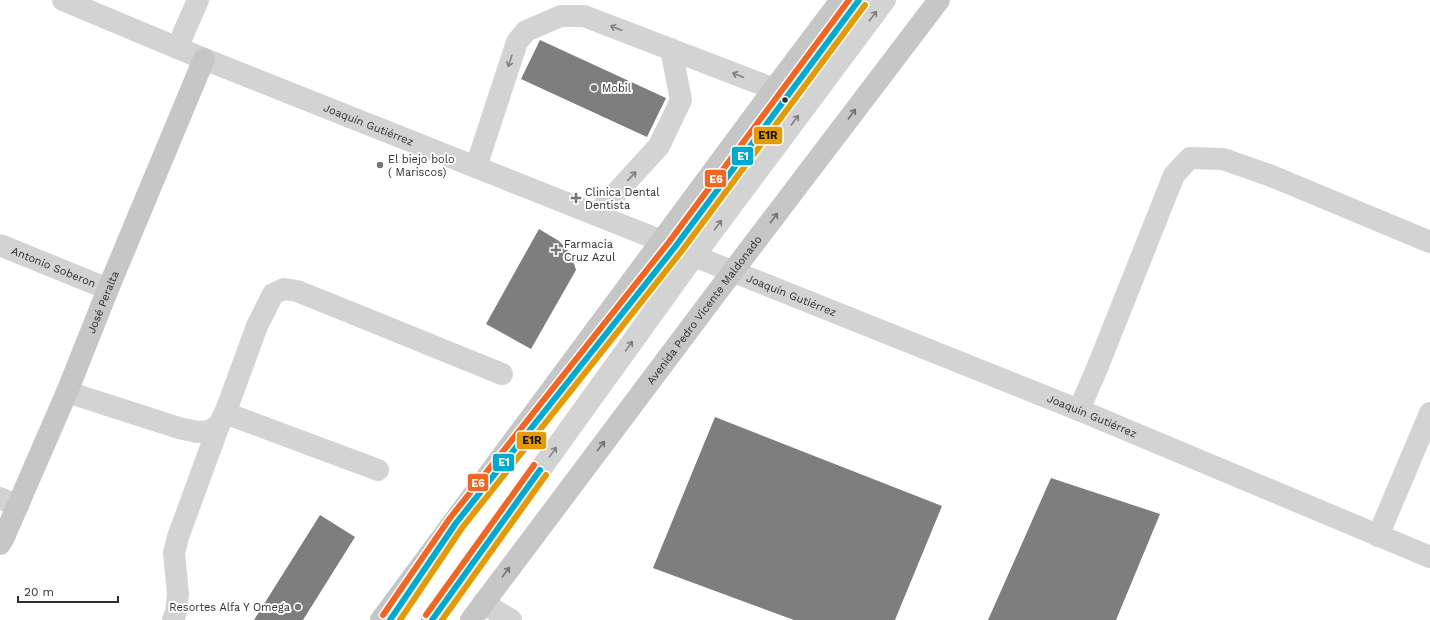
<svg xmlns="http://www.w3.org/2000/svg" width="1430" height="620" font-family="'Work Sans',sans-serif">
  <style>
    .building { fill: #7e7e7e }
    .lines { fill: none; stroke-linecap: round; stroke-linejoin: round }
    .minor { stroke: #d3d3d3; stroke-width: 22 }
    .major { stroke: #c6c6c6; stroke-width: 22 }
    .bus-1-casing { stroke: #fff; stroke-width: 9 }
    .bus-2-casing { stroke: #fff; stroke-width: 9 }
    .bus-3-casing { stroke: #fff; stroke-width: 9 }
    .bus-1 { stroke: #00a9ce; stroke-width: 6 }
    .bus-2 { stroke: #e39a05; stroke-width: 6 }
    .bus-3 { stroke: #f26522; stroke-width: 6 }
    .oneway { stroke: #808080 }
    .oneway2 { stroke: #727272 }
    .poi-dot { fill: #777; stroke: #fff; stroke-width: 1.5 }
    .bus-dot { fill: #2e2e2e; stroke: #fff; stroke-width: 1.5 }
    .labels { text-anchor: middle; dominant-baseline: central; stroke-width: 4; stroke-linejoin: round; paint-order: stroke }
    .poi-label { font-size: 11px; fill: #2e2e2e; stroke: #fff; text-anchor: start }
    .street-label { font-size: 11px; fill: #2e2e2e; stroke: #fff }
    .line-badge { stroke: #fff; stroke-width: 1.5 }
    .badge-label { font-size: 11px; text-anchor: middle; font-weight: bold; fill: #fff }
    .pale-badge-label { font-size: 11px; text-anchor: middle; font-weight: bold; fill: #111 }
  </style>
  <rect width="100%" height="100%" fill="#fff"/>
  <path class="building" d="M540,40L666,98L647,137L521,79Z
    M539,229L559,241L571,254L576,270L531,349L486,324Z
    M715,417L942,506L895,620H794L653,568Z
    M1051,478L1160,514L1116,620H988Z
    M320,515L355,537L303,620H254Z"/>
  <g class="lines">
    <g class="minor">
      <path id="s1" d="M63,0L204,59L662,241L694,256L1079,410L1430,557"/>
      <path d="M177,48L198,0"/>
      <path d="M476,167L517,42L526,31L561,16H584L774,89"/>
      <path d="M596,215L659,146L681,100L671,49"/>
      <path id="s2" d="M0,245L108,289"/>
      <path d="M596,346L675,247L859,0"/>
      <path d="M67,392L179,428L197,432L210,431L219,425L227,408L257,326L273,294L284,289L297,291L327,303L502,374"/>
      <path d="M1079,410L1098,366L1174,175L1190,158L1223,159L1269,175L1430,242"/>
      <path d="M225,413L378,470"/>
      <path d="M0,498L18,506"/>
      <path d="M1378,536L1430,413"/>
      <path d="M483,603L511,620"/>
      <path d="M173,620L176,612L178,594L174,553L178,537L219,425"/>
      <path d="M432,620L694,256L885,0"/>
    </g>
    <g class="major">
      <path id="s3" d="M0,544L4,537L67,392L108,289L204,59"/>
      <path d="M381,620L774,89L841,0"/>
      <path id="s4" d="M471,620L733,271L939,0"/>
    </g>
    <g class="bus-1-casing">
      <path id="bus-1" d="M390,620L456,523L675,247L859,0
        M432,620L540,470"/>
    </g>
    <g class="bus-2-casing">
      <path id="bus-2" d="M400,620L462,528L681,252L865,5
        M442,620L546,475"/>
    </g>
    <g class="bus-3-casing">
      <path id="bus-3" d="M383,615L450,518L669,242L849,0
        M426,615L534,465"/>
    </g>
    <use href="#bus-1" class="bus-1"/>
    <use href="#bus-2" class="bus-2"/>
    <use href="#bus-3" class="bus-3"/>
  </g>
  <defs><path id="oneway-shaft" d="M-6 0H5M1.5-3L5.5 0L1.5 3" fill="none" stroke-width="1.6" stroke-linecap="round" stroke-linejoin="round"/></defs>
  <g class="oneway">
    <use href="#oneway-shaft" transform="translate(873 16) rotate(-53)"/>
    <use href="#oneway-shaft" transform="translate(616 28) rotate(-159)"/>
    <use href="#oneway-shaft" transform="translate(510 61) rotate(108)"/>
    <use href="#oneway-shaft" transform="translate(738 75) rotate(-159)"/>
    <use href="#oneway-shaft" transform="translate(795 120) rotate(-53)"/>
    <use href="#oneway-shaft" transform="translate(632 176) rotate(-47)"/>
    <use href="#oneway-shaft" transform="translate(718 225) rotate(-53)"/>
    <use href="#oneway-shaft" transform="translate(629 346) rotate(-54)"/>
    <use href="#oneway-shaft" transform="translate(553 452) rotate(-54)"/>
  </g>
  <g class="oneway2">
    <use href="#oneway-shaft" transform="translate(852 114) rotate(-53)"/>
    <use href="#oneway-shaft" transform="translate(774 218) rotate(-53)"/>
    <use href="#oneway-shaft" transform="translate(601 446) rotate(-53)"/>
    <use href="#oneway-shaft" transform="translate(506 572) rotate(-53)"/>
  </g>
  <g class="poi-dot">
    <circle cx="594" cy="88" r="4"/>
    <circle cx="380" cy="165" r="4"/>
    <path d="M574 192h4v4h4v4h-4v4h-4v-4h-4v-4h4z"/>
    <path d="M554 244h4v4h4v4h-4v4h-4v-4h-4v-4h4z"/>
    <circle cx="298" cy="607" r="4"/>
  </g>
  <circle class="bus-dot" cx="785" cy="100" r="3.5"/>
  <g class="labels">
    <g class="poi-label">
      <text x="602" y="88">Mobil</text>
      <text x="388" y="159">El biejo bolo<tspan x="388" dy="13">( Mariscos)</tspan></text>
      <text x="585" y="192">Clinica Dental<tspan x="585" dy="13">Dentista</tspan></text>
      <text x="564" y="244">Farmacia<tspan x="564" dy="13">Cruz Azul</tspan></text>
      <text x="290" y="607" text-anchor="end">Resortes Alfa Y Omega</text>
    </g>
    <g class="street-label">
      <text stroke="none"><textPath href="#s1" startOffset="330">Joaquín Gutiérrez</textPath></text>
      <text stroke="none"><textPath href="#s2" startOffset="58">Antonio Soberon</textPath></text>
      <text stroke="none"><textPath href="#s1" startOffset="786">Joaquín Gutiérrez</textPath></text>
      <text stroke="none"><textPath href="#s3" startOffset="263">José Peralta</textPath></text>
      <text stroke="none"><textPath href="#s4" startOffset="388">Avenida Pedro Vicente Maldonado</textPath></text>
      <text stroke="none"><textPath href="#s1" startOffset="1110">Joaquín Gutiérrez</textPath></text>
    </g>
  </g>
  <g class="line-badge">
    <rect x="753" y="126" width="30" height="19" rx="4" fill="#e39a05"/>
    <rect x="731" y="146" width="23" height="20" rx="4" fill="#00a9ce"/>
    <rect x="704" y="169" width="23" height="19" rx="4" fill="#f26522"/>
    <rect x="516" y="431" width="31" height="19" rx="4" fill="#e39a05"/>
    <rect x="492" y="453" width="23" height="19" rx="4" fill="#00a9ce"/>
    <rect x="467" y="473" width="22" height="19" rx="4" fill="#f26522"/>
  </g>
  <g class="badge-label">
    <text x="743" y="160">E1</text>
    <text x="716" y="183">E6</text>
    <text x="504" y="466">E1</text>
    <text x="478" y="487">E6</text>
  </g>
  <g class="pale-badge-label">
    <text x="768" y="139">E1R</text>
    <text x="532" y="444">E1R</text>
  </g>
  <path d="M18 596v6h100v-6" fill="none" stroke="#2e2e2e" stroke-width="2"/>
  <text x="24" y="596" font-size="12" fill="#2e2e2e" stroke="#ffffff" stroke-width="3" paint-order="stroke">20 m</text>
</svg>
